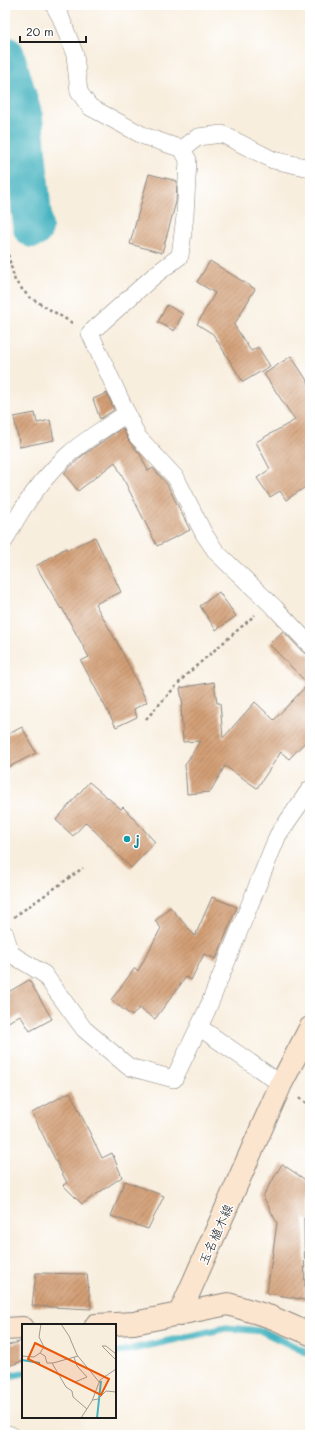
<svg xmlns="http://www.w3.org/2000/svg" width="315" height="1440" font-family="Mali,'Klee One',sans-serif">
  <style>
    .lines { fill: none; stroke-linecap: round; stroke-linejoin: round }
    .stream { stroke: #45b3c0; stroke-width: 7 }
    .river { stroke: #45b3c0; stroke-width: 40 }
    .building { fill: url(#building-hatch) }
    .street-casing { stroke: #8a857d; stroke-width: 18 }
    .secondary-casing { stroke: #8a857d; stroke-width: 24 }
    .path { stroke: #8a857d; stroke-width: 2.5; stroke-dasharray: 3 3; stroke-linecap: butt }
    .street { stroke: #fff; stroke-width: 17 }
    .secondary { stroke: #fbe5cf; stroke-width: 22 }
    .culture-dot { fill: #0f9aa8; stroke: #fff; stroke-width: 1.5 }
    .labels { text-anchor: middle; dominant-baseline: central; stroke-width: 3; stroke-linejoin: round; paint-order: stroke }
    .culture-label { font-size: 13px; font-weight: bold; fill: #0d838f; stroke: #fff; text-anchor: start }
    .street-label { font-size: 13px; fill: #1c1c1c; stroke: #fff }
    .inset-river { fill: none; stroke: #45b3c0; stroke-width: 2 }
    .inset-road { fill: none; stroke: #a09a90; stroke-width: 1 }
    .view { fill: #e8590c; fill-opacity: 0.15; stroke: #e8590c; stroke-width: 2 }
    .inset-edge { fill: none; stroke: #1c1c1c; stroke-width: 2 }
  </style>
  <defs>
    <pattern id="building-hatch" width="6" height="6" patternUnits="userSpaceOnUse"><rect width="6" height="6" fill="#d29e74"/><path d="M-1 1l2-2M0 6l6-6M5 7l2-2" fill="none" stroke="#aa805e"/></pattern>
  </defs>
  <rect width="100%" height="100%" fill="#fff"/>
  <filter id="ink" filterUnits="userSpaceOnUse"><feTurbulence type="fractalNoise" baseFrequency=".025" numOctaves="2"/><feDisplacementMap in="SourceGraphic" scale="8" xChannelSelector="R" yChannelSelector="G"/><feConvolveMatrix kernelMatrix="1 2 1 2 8 2 1 2 1" color-interpolation-filters="sRGB"/></filter>
  <filter id="wash" filterUnits="userSpaceOnUse"><feTurbulence type="fractalNoise" baseFrequency=".012" numOctaves="4" result="noise"/><feDisplacementMap in="SourceGraphic" scale="16" xChannelSelector="R" yChannelSelector="G"/><feGaussianBlur stdDeviation="0.9" result="paint"/><feColorMatrix in="noise" values="0 0 0 0 0 0 0 0 0 0 0 0 0 0 0 0 0 1.4 0 .05"/><feComposite in="paint" operator="in"/></filter>
  <g filter="url(#wash)">
    <rect width="100%" height="100%" fill="#f8eede"/>
    <g class="lines">
      <path class="stream" d="M115,1353L226,1328L262,1331L310,1354
        M5,1377L23,1373"/>
      <path class="river" d="M5,56L23,118L33,228"/>
    </g>
    <g id="blocks">
      <path class="building" d="M149,174L177,181L176,202L162,253L130,244Z
        M210,261L255,289L234,325L251,351L258,347L270,366L243,382L213,334L197,324L215,293L197,282Z
        M167,305L183,314L174,331L158,322Z
        M291,356L310,385V484L286,500L280,491L270,497L257,478L270,469L256,442L295,420L264,374Z
        M107,393L114,410L100,419L93,399Z
        M35,413L37,423L50,420L54,440L20,447L14,417Z
        M122,428L130,443L140,454L148,471L153,468L167,484L190,530L157,546L115,462L78,491L64,473L82,456Z
        M95,537L121,592L95,604L117,642L147,702L134,709L137,717L116,727L81,661L89,657L62,608L61,609L36,566L66,548L67,550Z
        M219,592L236,616L216,630L200,606Z
        M283,631L303,652L310,655V737L289,759L281,752L257,788L225,766L210,792L187,794L185,765L200,741L183,742L181,706H183L180,688L214,682L217,703H220L223,738L255,702L274,720L308,684L269,644Z
        M22,727L36,753L5,769V736Z
        M89,782L121,809L123,807L155,842L131,868L86,822L73,836L56,820Z
        M212,897L237,907L216,959L204,954L191,980L186,977L155,1019L139,1008L132,1016L111,1000L135,968L138,971L161,928L155,921L170,907L195,936Z
        M29,980L52,1019L30,1031L20,1015L5,1024V994Z
        M70,1092L102,1158L112,1153L122,1177L82,1204L63,1185L67,1183L32,1113Z
        M282,1164L310,1183V1221L304,1218L305,1300L267,1293L277,1223L263,1196Z
        M125,1181L164,1196L148,1229L111,1216Z
        M36,1273L87,1274L91,1309L32,1306Z
        M23,1341V1361L5,1367V1346Z"/>
    </g>
  </g>
  <g filter="url(#ink)">
    <use href="#blocks" fill-opacity="0" stroke="#8a857d" stroke-width="1"/>
    <g class="lines">
      <g class="street-casing">
        <path id="street" d="M54,5L61,18L75,55L79,92L90,107L144,136L182,149L188,160L185,216L180,256L155,275L90,333L137,436L176,478L204,534L217,553L275,608L310,645
          M182,149L198,137L222,134L273,160L310,168
          M5,540C21,508 42,478 69,454C86,439 109,426 127,413
          M5,934L11,954L44,974L84,1029L129,1067L174,1079L207,1010L278,835L310,789
          M199,1027L281,1084
          M5,1433L11,1435"/>
      </g>
      <g class="secondary-casing">
        <path id="secondary" d="M179,1315L281,1084L310,1028
          M96,1325L134,1323L228,1304L271,1317L310,1334
          M5,1329L23,1328"/>
      </g>
      <path class="path" d="M5,243L15,281L29,297L74,324
        M146,719L186,675L255,615
        M14,917L83,868
        M299,1098L310,1106"/>
      <use href="#street" class="street"/>
      <use href="#secondary" class="secondary"/>
    </g>
  </g>
  <circle class="culture-dot" cx="127" cy="839" r="4"/>
  <g class="labels">
    <g class="culture-label">
      <text x="135" y="839">j</text>
    </g>
    <g class="street-label">
      <text transform="translate(215 1234) rotate(-66)">玉名植木線</text>
    </g>
  </g>
  <g transform="translate(22 1324)">
    <rect width="94" height="94" fill="#f8eede"/>
    <path class="inset-river" d="M0,36L18,39M75,94L79,57"/>
    <path class="inset-road" d="M39,0L47,12L55,31L78,59M18,29L22,23L17,13L19,0M94,30L84,22H80L94,36M0,32L12,33L18,29L23,32L25,39H31L56,32M52,33L55,42L65,53L53,58M30,39L44,63L50,67L51,73L65,85M71,76L76,75L84,67L94,68M59,94L70,77L78,56L94,45"/>
    <path class="view" d="M13,19L87,55L79,71L6,35Z"/>
    <rect width="94" height="94" class="inset-edge"/>
  </g>
  <rect width="315" height="1440" fill="none" stroke="#fff" stroke-width="20"/>
  <path d="M20 36v6h66v-6" fill="none" stroke="#1c1c1c" stroke-width="2"/>
  <text x="26" y="36" font-size="12" fill="#1c1c1c" stroke="#ffffff" stroke-width="3" paint-order="stroke">20 m</text>
</svg>
